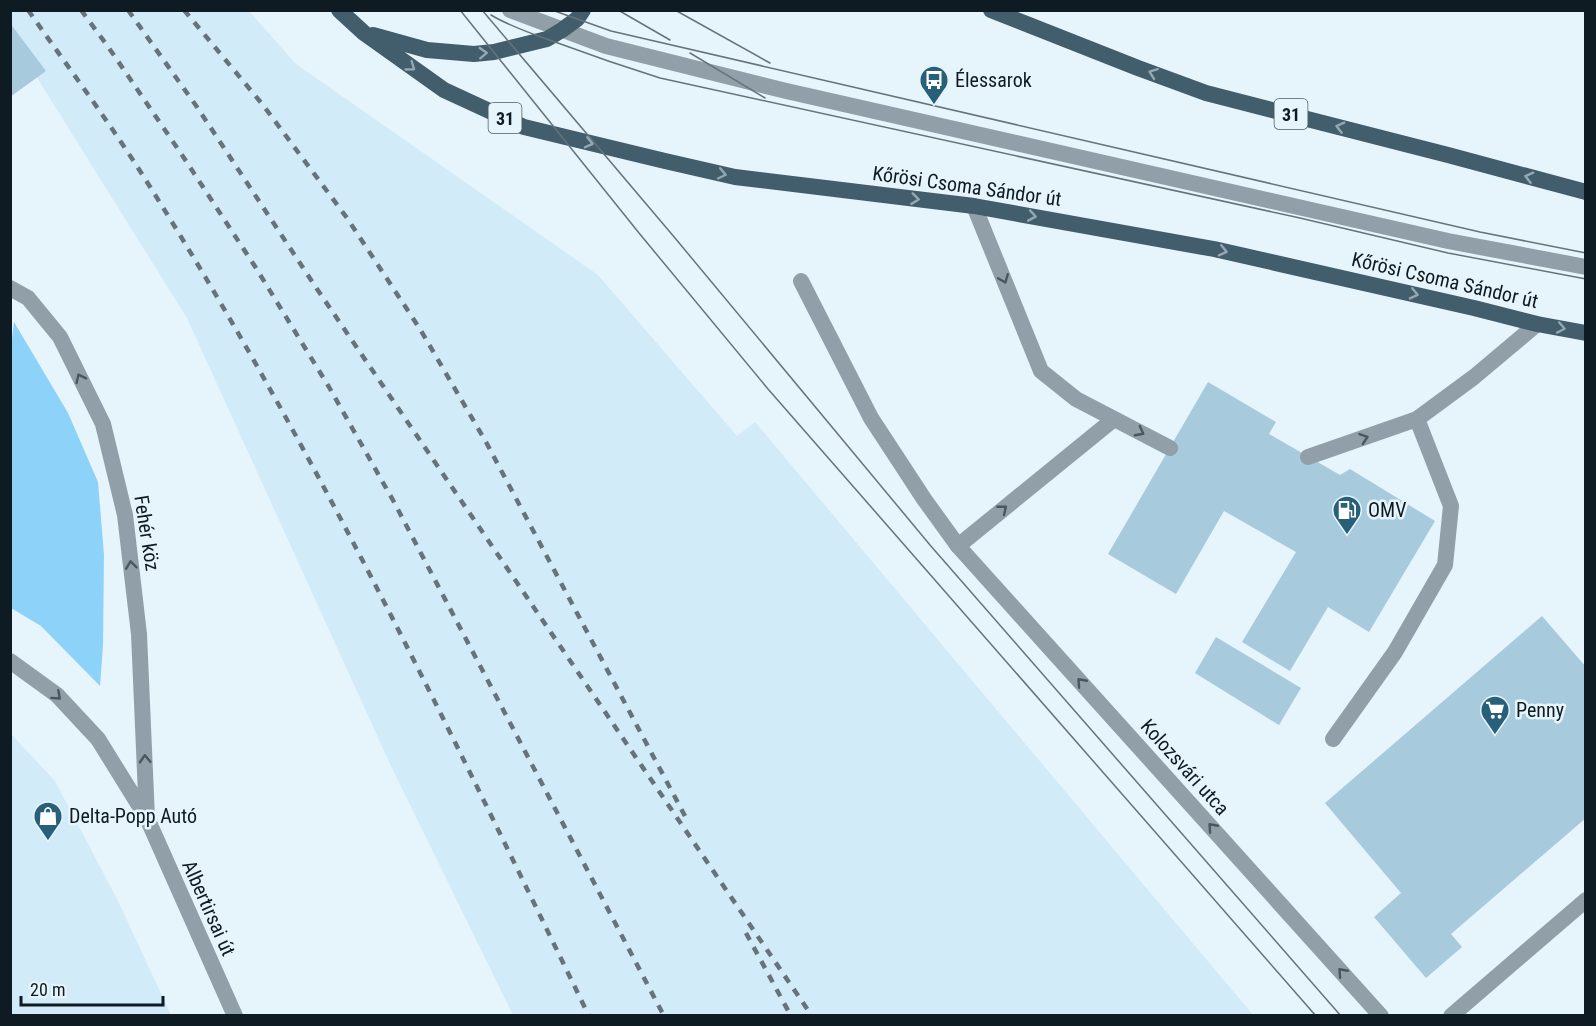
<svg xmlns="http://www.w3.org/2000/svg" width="1596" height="1026" font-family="'Roboto Condensed',sans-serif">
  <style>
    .built { fill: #d1ebf9 }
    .green { fill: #8dd3f9 }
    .building { fill: #a7cadd }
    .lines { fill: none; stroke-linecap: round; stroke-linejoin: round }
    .service { stroke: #91a0a8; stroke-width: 16 }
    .minor { stroke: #91a0a8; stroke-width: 16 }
    .tertiary { stroke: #91a0a8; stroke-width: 16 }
    .primary { stroke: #425d6b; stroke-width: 16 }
    .tram { stroke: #66737b; stroke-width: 1.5 }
    .rail { stroke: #66737b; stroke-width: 4.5; stroke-dasharray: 8 8; stroke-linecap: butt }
    .oneway { stroke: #94a8b4 }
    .oneway2 { stroke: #49575e }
    .labels { text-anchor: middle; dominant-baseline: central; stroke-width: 5; stroke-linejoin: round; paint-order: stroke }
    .shield { fill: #e6f4fc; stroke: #4f5c63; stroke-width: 1.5 }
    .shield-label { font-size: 18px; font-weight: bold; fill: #0e1b22 }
    .poi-label { font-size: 20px; fill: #0e1b22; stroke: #e6f4fc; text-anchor: start }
    .street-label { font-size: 20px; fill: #0e1b22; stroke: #e6f4fc }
  </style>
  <rect width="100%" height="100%" fill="#e6f4fc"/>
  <path class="built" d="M11,11H249L296,64L598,275L737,436L755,422L1253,1015H513L391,766L187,318L11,36Z
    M10,733L55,781L118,901L171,1015H11Z"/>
  <path class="green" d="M14,322L68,413L98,482L104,555L103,645L100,686L41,626L11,608L10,355Z"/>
  <path class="building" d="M10,23L46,71L10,97Z
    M1208,382L1276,422L1269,434L1340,475L1350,469L1435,521L1369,632L1328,607L1290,671L1242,642L1296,552L1224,511L1176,594L1108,554Z
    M1542,616L1586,667V818L1451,934L1462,947L1426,978L1374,917L1401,893L1325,803Z
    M1216,637L1301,688L1279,725L1195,673Z"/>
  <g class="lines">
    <path class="service" d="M510,10L606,46L782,90L1448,241L1586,267
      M974,206L1041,371L1076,399L1170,448
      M801,281L871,418L924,499L958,546L1114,419
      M1308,457L1417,419L1474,377L1537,324
      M1333,739L1395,652L1445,565L1451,506L1417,419
      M1451,1016L1586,900"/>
    <path class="minor" d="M958,546L1381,1016"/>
    <path class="tertiary" d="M10,288L28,298L60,337L103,424L125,515L139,634L147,818
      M10,661L57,695L98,739L147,818L235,1016"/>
    <path class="primary" d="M339,10L364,33L444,90L524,127L665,161L735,177L974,206L1214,249L1474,308L1537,324L1586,333
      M991,10L1138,68L1206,93L1448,155L1586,192
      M373,35L427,50L474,54L494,52L547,39L562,30L577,19L583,10"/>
    <path class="tram" d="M460,10L639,233L768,389L1316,1016
      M482,10L675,238L930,545L1341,1016
      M552,10L611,31L1480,232L1586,253
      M618,10L670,40
      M675,10L770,63
      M491,15C511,27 533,34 555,42C590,55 625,67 660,78L1300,218L1448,253L1586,279
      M690,53L765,98"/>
    <path class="rail" d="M28,10C68,67 110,123 147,182C315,448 451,733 589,1016
      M81,10L109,48L182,155L256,268L329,387L394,502L664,1016
      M128,10L197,107L317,289L812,1016
      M184,10L263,105L347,218L420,329L486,442L685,816
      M746,933L791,1016"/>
  </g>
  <defs><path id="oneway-chevron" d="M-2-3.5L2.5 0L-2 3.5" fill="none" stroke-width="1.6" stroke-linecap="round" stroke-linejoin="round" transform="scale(1.5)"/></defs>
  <g class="oneway">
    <use href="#oneway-chevron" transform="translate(483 53) rotate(-3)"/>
    <use href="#oneway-chevron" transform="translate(411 67) rotate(36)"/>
    <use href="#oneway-chevron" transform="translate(1153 73) rotate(-160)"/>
    <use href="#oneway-chevron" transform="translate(1340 127) rotate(-166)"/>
    <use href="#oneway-chevron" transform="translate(589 143) rotate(14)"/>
    <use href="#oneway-chevron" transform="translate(722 174) rotate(12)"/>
    <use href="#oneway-chevron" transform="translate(1529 177) rotate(-165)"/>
    <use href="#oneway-chevron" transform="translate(915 199) rotate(7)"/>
    <use href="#oneway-chevron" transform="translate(1032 216) rotate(10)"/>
    <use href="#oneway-chevron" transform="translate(1223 251) rotate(13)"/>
    <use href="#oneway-chevron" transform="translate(1414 294) rotate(13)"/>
    <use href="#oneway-chevron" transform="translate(1561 328) rotate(11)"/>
  </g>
  <g class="oneway2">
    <use href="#oneway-chevron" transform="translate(1004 279) rotate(68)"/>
    <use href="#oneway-chevron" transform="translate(80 378) rotate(-116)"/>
    <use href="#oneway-chevron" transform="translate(1140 432) rotate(28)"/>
    <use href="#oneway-chevron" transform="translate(1364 438) rotate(-19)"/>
    <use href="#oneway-chevron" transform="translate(1003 509) rotate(-39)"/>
    <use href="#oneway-chevron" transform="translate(131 565) rotate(-97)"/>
    <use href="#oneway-chevron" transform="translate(1081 682) rotate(-132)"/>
    <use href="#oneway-chevron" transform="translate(57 696) rotate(42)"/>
    <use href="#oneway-chevron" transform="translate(145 759) rotate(-92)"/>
    <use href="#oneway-chevron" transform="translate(1212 827) rotate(-132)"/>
    <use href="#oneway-chevron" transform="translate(1342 972) rotate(-132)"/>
  </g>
  <defs>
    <g id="bus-pin" transform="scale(1.5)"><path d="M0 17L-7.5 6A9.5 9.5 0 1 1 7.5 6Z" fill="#28607a" stroke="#e6f4fc"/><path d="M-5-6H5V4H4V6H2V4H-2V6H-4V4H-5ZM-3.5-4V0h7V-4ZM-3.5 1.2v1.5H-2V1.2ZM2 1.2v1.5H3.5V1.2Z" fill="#fff"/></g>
    <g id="fuel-pin" transform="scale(1.5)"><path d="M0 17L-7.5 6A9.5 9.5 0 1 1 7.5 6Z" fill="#28607a" stroke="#e6f4fc"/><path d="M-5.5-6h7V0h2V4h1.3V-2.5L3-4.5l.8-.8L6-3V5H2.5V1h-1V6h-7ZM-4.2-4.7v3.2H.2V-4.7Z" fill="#fff"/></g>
    <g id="supermarket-pin" transform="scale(1.5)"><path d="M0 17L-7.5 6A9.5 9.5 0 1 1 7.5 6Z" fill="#28607a" stroke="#e6f4fc"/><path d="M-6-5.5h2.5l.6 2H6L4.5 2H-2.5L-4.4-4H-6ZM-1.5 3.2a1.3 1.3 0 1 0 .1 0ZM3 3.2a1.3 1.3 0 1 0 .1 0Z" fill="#fff"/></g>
    <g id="shop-pin" transform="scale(1.5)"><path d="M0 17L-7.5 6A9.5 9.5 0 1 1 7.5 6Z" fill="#28607a" stroke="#e6f4fc"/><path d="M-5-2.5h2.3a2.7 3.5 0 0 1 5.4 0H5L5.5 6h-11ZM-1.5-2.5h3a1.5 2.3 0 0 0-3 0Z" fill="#fff"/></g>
  </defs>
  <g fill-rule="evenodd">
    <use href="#bus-pin" x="934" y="80"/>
    <use href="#fuel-pin" x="1347" y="510"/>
    <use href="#supermarket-pin" x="1495" y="710"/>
    <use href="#shop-pin" x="48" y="816"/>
  </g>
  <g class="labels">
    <g class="shield">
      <rect x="1274.5" y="99" width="33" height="30" rx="4.5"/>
      <rect x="488.5" y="103" width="33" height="30" rx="4.5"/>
    </g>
    <g class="shield-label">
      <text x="1291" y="114">31</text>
      <text x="505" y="118">31</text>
    </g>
    <g class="poi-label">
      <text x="955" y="80">Élessarok</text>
      <text x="1368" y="510">OMV</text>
      <text x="1516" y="710">Penny</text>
      <text x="69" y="816">Delta-Popp Autó</text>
    </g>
    <g class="street-label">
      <text transform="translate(967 186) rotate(8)">Kőrösi Csoma Sándor út</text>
      <text transform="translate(1445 280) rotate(13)">Kőrösi Csoma Sándor út</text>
      <text transform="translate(147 533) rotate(81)">Fehér köz</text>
      <text transform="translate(1185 767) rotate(48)">Kolozsvári utca</text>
      <text transform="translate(209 908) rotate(66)">Albertirsai út</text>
    </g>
  </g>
  <rect width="1596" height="1026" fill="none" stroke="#0e1b22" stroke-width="24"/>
  <path d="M21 996v9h142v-9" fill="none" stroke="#0e1b22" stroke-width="3"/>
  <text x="30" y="996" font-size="18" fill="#0e1b22" stroke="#e6f4fc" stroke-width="4.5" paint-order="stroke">20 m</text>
</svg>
